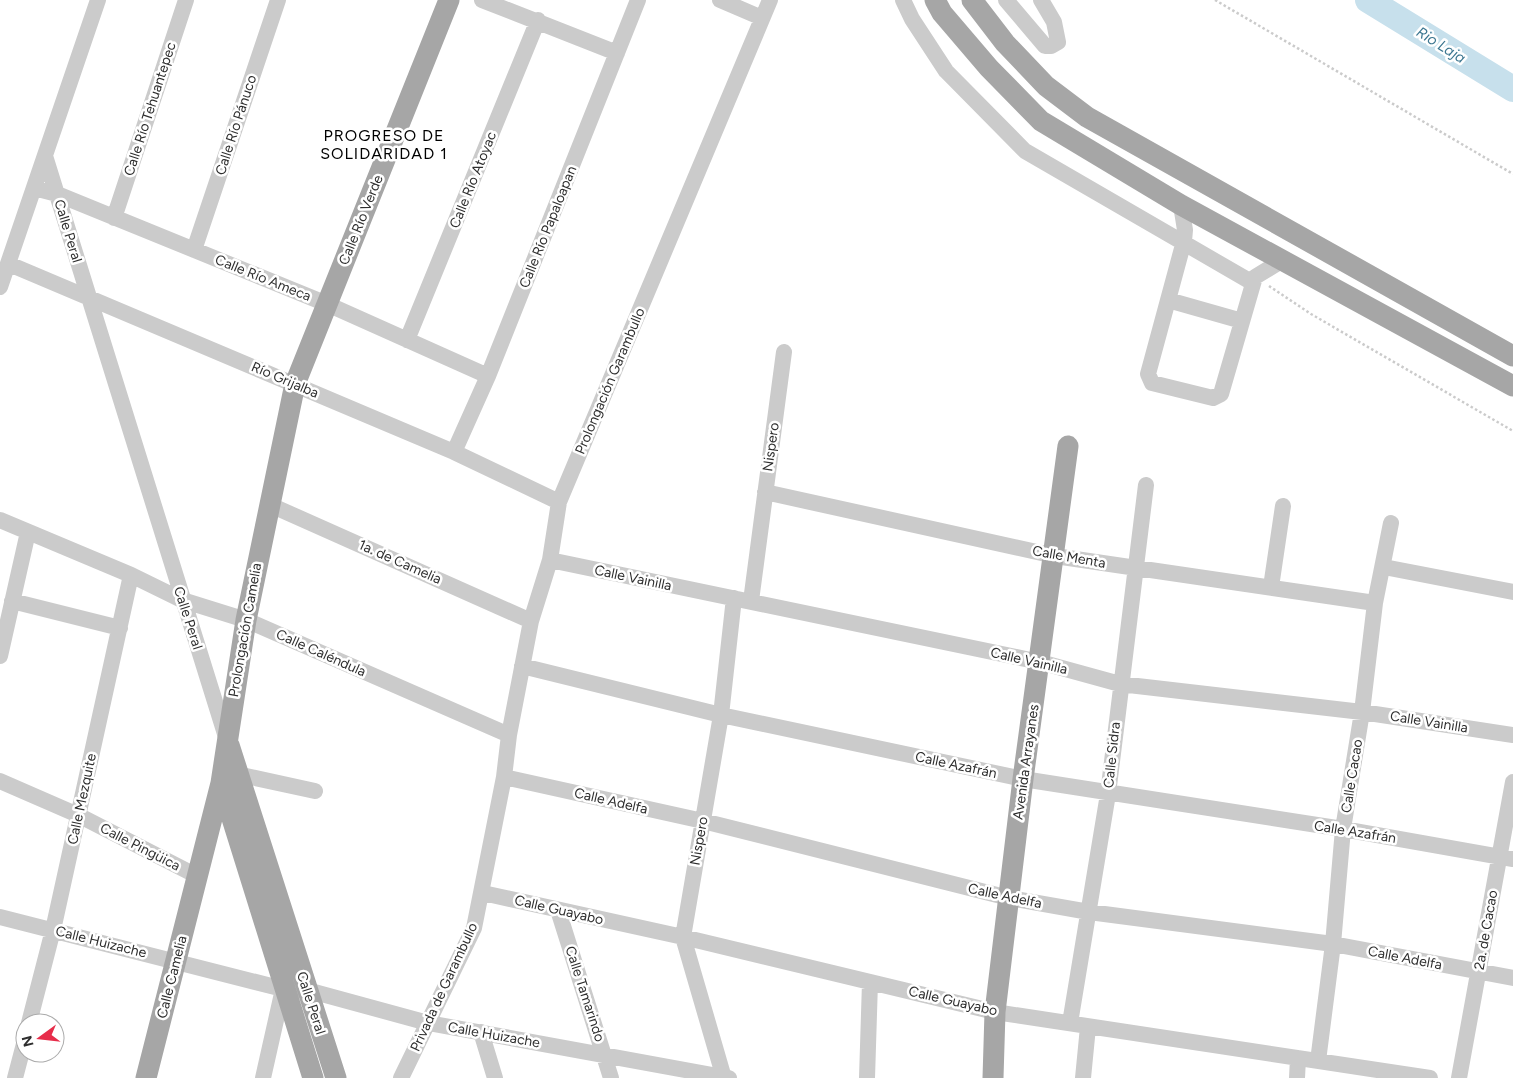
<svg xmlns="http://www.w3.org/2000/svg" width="1513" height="1078" font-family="Figtree,sans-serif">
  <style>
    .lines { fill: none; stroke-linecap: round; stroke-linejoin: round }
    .river { stroke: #c7e0ec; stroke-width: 26 }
    .path { stroke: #cbcbcb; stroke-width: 2.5; stroke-dasharray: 2.5 2.5; stroke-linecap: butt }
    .minor { stroke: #cbcbcb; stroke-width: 16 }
    .major { stroke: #a6a6a6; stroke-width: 21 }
    .labels { text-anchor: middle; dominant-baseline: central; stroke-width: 5; stroke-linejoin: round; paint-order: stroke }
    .street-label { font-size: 14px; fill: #2e2e2e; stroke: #fff }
    .water-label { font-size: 15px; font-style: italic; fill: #3b7690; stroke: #fff }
    .quarter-label { font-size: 16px; letter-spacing: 1px; fill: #000; stroke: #fff }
  </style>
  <rect width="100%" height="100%" fill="#fff"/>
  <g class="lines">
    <path class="river" d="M1368,0L1513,89"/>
    <path class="path" d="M1215,0L1513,174
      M1269,286L1311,314L1513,431"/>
    <path class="minor" d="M482,0L617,53
      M720,0L762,18
      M903,0L912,19L946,71L1025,151L1253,283
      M1006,0L1045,46H1051L1058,42L1054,22L1041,0
      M45,156L226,737
      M34,188L57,194L327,304L488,376
      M1181,205L1185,230L1184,241L1148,374L1152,383L1213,398L1221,394L1255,277L1283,260
      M114,218L186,0
      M194,250L278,0
      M9,264L454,452L559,502
      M0,287L98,0
      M1168,300L1242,321
      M407,340L538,20
      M454,452L488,376L638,0
      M765,492L1055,556L1375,603
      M268,504L531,621
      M0,520L131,575L182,600L246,620L509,735
      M550,560L1040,662L1120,684L1362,712L1513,735
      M1384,567L1513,592
      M1271,587L1283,506
      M12,601L120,628
      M751,601L784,352
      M0,656L28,532
      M522,666L721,715L1023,779L1343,829L1513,859
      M237,774L315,791
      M504,777L703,821L1009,898L1089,912L1333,944L1513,978
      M0,781L78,815L197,876
      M483,893L683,937L995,1012L1430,1078
      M558,910L611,1078
      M0,917L283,989L307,990L428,1023L729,1078
      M29,1023L53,930L131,575
      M1070,1023L1108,794L1146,485
      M481,1032L495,1078
      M1318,1061L1333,944L1343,829L1362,712L1375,603L1391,523
      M15,1078L25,1040
      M263,1078L283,989
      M401,1078L474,928L504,777L509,735L531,621L550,560L559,502L770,0
      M724,1078L683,937L721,715L734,598
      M867,1078L870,982
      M1083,1078L1088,1027
      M1297,1078L1298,1058
      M1459,1078L1513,782"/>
    <path class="major" d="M935,0L942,13L989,68L1041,121L1181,205L1513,386
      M972,0L1005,43L1046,86L1087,117L1513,356
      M229,745L336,1078
      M221,783L313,1078
      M146,1078L221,783L246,620L295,384L449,0
      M993,1078L995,1012L1023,779L1068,446"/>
  </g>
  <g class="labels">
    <g class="street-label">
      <text transform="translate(150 109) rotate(-72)">Calle Río Tehuantepec</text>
      <text transform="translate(236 125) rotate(-72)">Calle Río Pánuco</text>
      <text transform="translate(473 180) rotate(-68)">Calle Río Atoyac</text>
      <text transform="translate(361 220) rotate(-68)">Calle Río Verde</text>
      <text transform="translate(548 227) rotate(-68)">Calle Río Papaloapan</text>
      <text transform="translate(68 231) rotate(73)">Calle Peral</text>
      <text transform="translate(263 278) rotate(22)">Calle Río Ameca</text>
      <text transform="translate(285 380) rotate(23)">Río Grijalba</text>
      <text transform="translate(610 381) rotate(-67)">Prolongación Garambullo</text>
      <text transform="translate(771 447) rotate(-82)">Nispero</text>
      <text transform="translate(1069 557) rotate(10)">Calle Menta</text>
      <text transform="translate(400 562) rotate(24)">1a. de Camelia</text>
      <text transform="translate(633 578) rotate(12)">Calle Vainilla</text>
      <text transform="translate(188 618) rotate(72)">Calle Peral</text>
      <text transform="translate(245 630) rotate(-80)">Prolongación Camelia</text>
      <text transform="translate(321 653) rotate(24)">Calle Caléndula</text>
      <text transform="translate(1029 661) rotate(13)">Calle Vainilla</text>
      <text transform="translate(1429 722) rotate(9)">Calle Vainilla</text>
      <text transform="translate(1112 755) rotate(-84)">Calle Sidra</text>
      <text transform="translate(1026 762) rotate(-82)">Avenida Arrayanes</text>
      <text transform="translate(956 765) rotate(12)">Calle Azafrán</text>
      <text transform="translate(1352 776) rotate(-81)">Calle Cacao</text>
      <text transform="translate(82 799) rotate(-78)">Calle Mezquite</text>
      <text transform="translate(611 801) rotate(13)">Calle Adelfa</text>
      <text transform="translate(1355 832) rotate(9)">Calle Azafrán</text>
      <text transform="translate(699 841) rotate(-80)">Nispero</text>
      <text transform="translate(140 847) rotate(27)">Calle Pingüica</text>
      <text transform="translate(1005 896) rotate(12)">Calle Adelfa</text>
      <text transform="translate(559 910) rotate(13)">Calle Guayabo</text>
      <text transform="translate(1486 930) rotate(-80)">2a. de Cacao</text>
      <text transform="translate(101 942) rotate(14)">Calle Huizache</text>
      <text transform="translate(1405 958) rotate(11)">Calle Adelfa</text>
      <text transform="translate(172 977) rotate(-76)">Calle Camelia</text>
      <text transform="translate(444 987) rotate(-65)">Privada de Garambullo</text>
      <text transform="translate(585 994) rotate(72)">Calle Tamarindo</text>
      <text transform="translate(953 1001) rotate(13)">Calle Guayabo</text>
      <text transform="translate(311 1003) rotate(72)">Calle Peral</text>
      <text transform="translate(494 1035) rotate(10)">Calle Huizache</text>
    </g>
    <g class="water-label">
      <text transform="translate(1441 45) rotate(32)">Rio Laja</text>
    </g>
    <g class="quarter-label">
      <text x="384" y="135">PROGRESO DE<tspan x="384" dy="18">SOLIDARIDAD 1</tspan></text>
    </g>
  </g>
  <g transform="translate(40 1038) rotate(255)"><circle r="24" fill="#ffffff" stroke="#ababab"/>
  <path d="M0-4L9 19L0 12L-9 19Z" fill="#e72d4a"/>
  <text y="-8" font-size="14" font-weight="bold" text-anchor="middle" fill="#2e2e2e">N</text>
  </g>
</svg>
